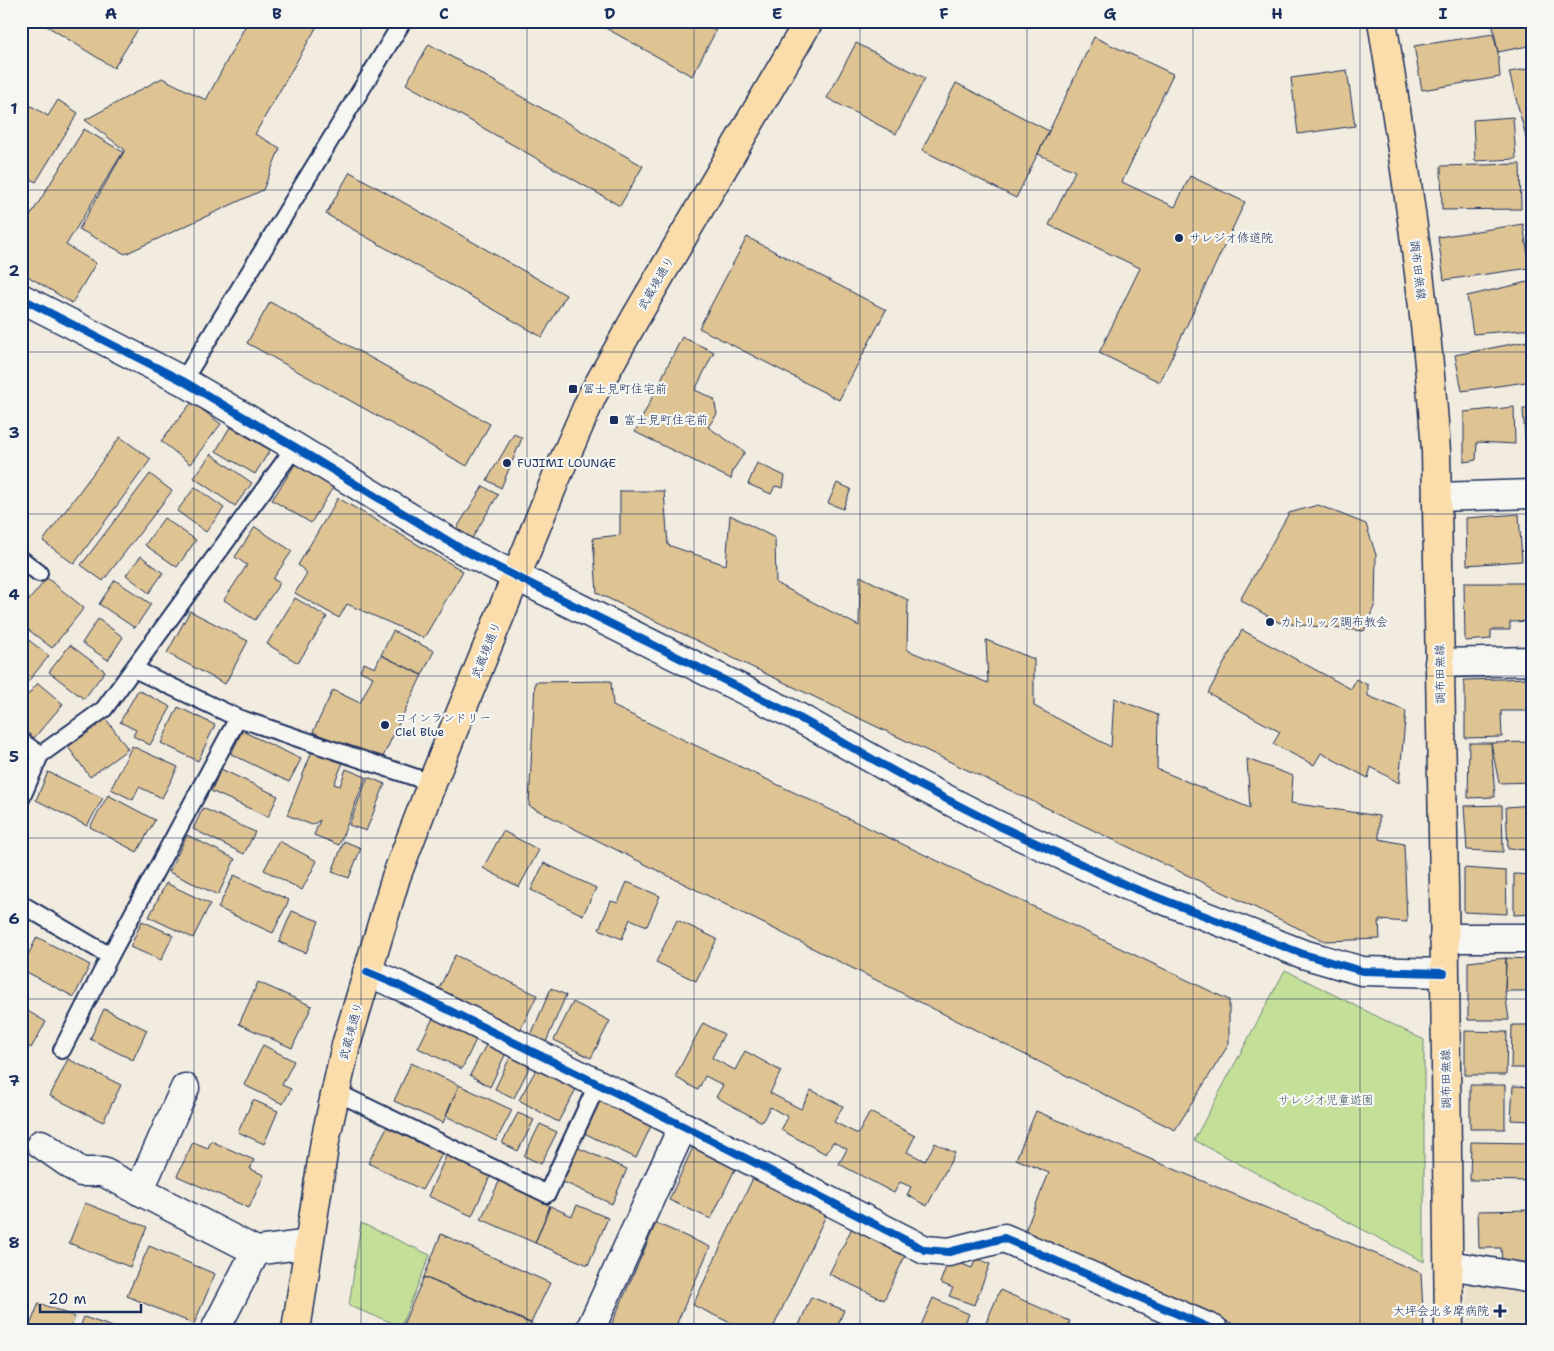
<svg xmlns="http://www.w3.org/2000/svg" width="1554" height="1351" font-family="'Shantell Sans','Klee One',sans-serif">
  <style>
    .built { fill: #ebe0c8 }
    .green { fill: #c4e098; stroke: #70887b }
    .building { fill: #dec393; stroke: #1b2f5e }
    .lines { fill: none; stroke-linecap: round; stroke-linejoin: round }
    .lane-casing { stroke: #1b2f5e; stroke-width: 20 }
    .street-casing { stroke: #1b2f5e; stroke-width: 31 }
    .primary-casing { stroke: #1b2f5e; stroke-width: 31 }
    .lane { stroke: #f6f6f2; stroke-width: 16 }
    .street { stroke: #f6f6f2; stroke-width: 28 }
    .primary { stroke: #faddab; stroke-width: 28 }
    .cycleway-casing { stroke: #f6f6f2; stroke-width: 11 }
    .cycleway { stroke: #0057b8; stroke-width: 8 }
    .grid { fill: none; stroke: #1b2f5e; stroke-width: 1; stroke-opacity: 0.55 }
    .poi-dot { fill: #1b2f5e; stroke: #f6f6f2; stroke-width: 2 }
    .labels { text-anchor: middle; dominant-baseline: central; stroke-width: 4.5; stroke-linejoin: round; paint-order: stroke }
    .poi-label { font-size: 12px; fill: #1b2f5e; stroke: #f6f6f2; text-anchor: start }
    .street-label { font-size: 12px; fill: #1b2f5e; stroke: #f6f6f2 }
    .park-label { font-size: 12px; fill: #455b6c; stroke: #f6f6f2 }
    .neatline { fill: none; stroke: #1b2f5e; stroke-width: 2 }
    .grid-label { font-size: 16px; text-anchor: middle; font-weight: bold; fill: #1b2f5e }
  </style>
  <rect width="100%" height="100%" fill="#f1ecdf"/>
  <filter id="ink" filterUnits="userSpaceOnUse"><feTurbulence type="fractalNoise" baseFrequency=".02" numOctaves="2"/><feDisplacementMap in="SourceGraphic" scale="10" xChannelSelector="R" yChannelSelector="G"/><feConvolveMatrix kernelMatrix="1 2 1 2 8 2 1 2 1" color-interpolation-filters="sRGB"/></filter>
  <g filter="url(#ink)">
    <path class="built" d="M1467,1279L1533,1293V1330H1467Z"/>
    <path class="green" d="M1285,970L1424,1040V1262L1194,1140Z
      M361,1223L430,1255L401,1326L349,1306Z"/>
    <path class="building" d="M39,21H143L114,68Z
      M248,21H320L255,134L280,148L263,190L125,254L79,229L125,150L85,120L162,78L206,100Z
      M593,21H698L716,31L692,76Z
      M1408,21H1468L1469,24L1408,26Z
      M1492,21H1533V45L1498,52Z
      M1493,34L1498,52L1500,77L1422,90L1414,46Z
      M1094,37L1173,74L1122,182L1175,207L1190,176L1245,202L1160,382L1099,353L1140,268L1049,225L1075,171L1038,154Z
      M856,43L925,78L896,134L827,98Z
      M429,44L643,166L620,206L406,84Z
      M1533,68V175L1525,133L1509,72Z
      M1347,70L1355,126L1298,134L1291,78Z
      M956,83L1049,131L1016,198L922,150Z
      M21,100L48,116L58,100L78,113L36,182L21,174Z
      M1513,117L1516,159L1475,161L1473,120Z
      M84,129L123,152L66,245L96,263L72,303L21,272V225L24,226Z
      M1520,164L1521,209L1442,210L1441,166Z
      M350,172L566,295L542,337L326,214Z
      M1523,224L1530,268L1444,280L1438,237Z
      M747,237L886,310L839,400L699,328Z
      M1532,281L1533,329L1473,334L1467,296Z
      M270,302L490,424L467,466L247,343Z
      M682,337L714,352L695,390L714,399L717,414L708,427L745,452L733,470L731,479L635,432Z
      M1533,340V381L1462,391L1455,355Z
      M192,402L221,424L190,464L161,441Z
      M1514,407L1515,444L1477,442L1476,460L1464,462V412Z
      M1533,408V476H1528L1523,409Z
      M230,427L270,450L255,474L216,451Z
      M514,434L522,438L501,488L487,480Z
      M120,437L151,459L74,564L43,541Z
      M211,454L252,483L235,506L194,478Z
      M296,463L334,486L311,523L272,500Z
      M757,463L785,476L783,488L775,486L771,494L748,484Z
      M150,474L172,491L103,581L81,565Z
      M837,483L851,489L843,509L828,503Z
      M483,486L498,495L471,540L455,531Z
      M195,487L224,508L206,532L177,511Z
      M620,491H664L668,545L726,565L730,515L775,538L776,583L859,626L860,576L908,600L907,650L988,683L986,640L1034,659V706L1111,747L1114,698L1158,715L1157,769L1250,808L1247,759L1293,776L1291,803L1379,816V839L1404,844L1407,922L1379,920L1380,939L1325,941L597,593L593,538L620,535Z
      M338,498L463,571L424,638L347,604L339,618L295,593L307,573L298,565Z
      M1318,505L1366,524L1376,555L1375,604L1364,631L1280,623L1240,600L1289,513Z
      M1519,514L1522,561L1467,565L1466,518Z
      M164,518L196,540L177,567L145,545Z
      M255,527L292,551L273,579L280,583L255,620L224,600L247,565L235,557Z
      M141,556L163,573L149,593L126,575Z
      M47,578L84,608L52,648L21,624V610Z
      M115,580L151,604L135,628L99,604Z
      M1464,583H1530L1532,621L1510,622V630H1491V639L1465,641Z
      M295,598L327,617L298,663L267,644Z
      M190,611L248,641L225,684L167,653Z
      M98,619L123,637L108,660L82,643Z
      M1242,630L1351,689L1356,679L1368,685V696L1406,711L1399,783L1371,767L1368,778L1321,753L1314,765L1273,744L1280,732L1208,693Z
      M393,631L434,651L422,675L381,655Z
      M21,634L49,656L21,690Z
      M70,645L105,671L84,699L49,672Z
      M381,655L422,675L380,763L313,732L333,690L360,703L373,677L360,671L364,663L375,668Z
      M1533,678V711H1501L1502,737L1465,738V687L1463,680Z
      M611,681L613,706L1229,1000V1044L1175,1130L529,806L535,682Z
      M38,683L63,704L34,738L21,727V703Z
      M138,690L171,707L150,745L133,736L136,730L120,722Z
      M178,707L215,725L198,761L161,743Z
      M106,719L128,749L90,777L68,747Z
      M242,731L301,759L289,782L231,754Z
      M1533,742V782L1499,783L1491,743Z
      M1469,743H1491L1495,797L1468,798Z
      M132,746L178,767L162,798L139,787L133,800L111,789Z
      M313,749L344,760L334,784L340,786L346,769L366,777L339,845L314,835L320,820L312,825L287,815Z
      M221,769L278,796L268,817L211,791Z
      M48,772L103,798L87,826L36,800Z
      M368,777L385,784L366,831L349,825Z
      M108,795L155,820L137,852L90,827Z
      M1502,805L1503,852L1467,850L1464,806Z
      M1533,805V850L1508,849L1506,807Z
      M203,808L255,832L244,854L193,829Z
      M503,831L539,850L519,887L483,868Z
      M187,835L235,859L218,895L169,872Z
      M279,841L317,861L302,890L264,870Z
      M344,841L361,848L349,878L332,872Z
      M544,863L596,888L583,915L531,890Z
      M1464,868L1506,871L1507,914L1464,912Z
      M1514,874L1533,875V914L1514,915Z
      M234,875L289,900L273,933L218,908Z
      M627,882L660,896L647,926L630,919L622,939L599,929L611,901L618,903Z
      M166,883L210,904L193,938L149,917Z
      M292,911L319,921L306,953L279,942Z
      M677,920L717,939L696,981L656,962Z
      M142,921L173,935L161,960L130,947Z
      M37,937L90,965L74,997L21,969Z
      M455,955L537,995L518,1035L436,995Z
      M1506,958L1505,991L1509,1020H1468V962Z
      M1506,958L1533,959V991H1505Z
      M258,982L312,1006L292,1048L239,1024Z
      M551,988L566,995L546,1042L531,1035Z
      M573,1002L610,1021L591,1058L554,1040Z
      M21,1007L46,1022L31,1048L21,1042Z
      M104,1009L147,1030L133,1060L90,1039Z
      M436,1012L479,1033L462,1069L418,1048Z
      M703,1023L724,1034L712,1058L735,1070L745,1051L781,1071L770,1093L801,1109L811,1090L843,1106L834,1122L858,1134L870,1112L915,1136L907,1152L925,1161L935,1143L955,1153L927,1206L907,1195L911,1187L900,1182L894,1193L839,1164L847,1149L833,1142L826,1154L781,1130L788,1117L770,1107L762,1122L716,1097L723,1085L705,1076L698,1090L675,1077Z
      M1512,1025H1533V1068H1511Z
      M1465,1031L1507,1032L1506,1075H1465Z
      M487,1043L506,1053L490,1087L470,1075Z
      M263,1045L294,1061L282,1085L291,1089L283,1104L244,1085Z
      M511,1055L531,1064L514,1098L495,1089Z
      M68,1059L121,1085L103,1122L50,1096Z
      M411,1063L459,1085L443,1123L394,1101Z
      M537,1068L576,1089L558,1122L519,1100Z
      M459,1085L512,1110L496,1141L446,1116Z
      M1470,1085H1505V1129H1470Z
      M1513,1086L1533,1087V1121L1511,1120Z
      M601,1099L652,1124L636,1158L584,1133Z
      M253,1100L278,1111L264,1144L238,1132Z
      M1036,1111L1421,1273L1424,1330H1248L1023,1236L1049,1173L1016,1159Z
      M518,1113L534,1120L518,1151L502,1143Z
      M540,1124L557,1132L541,1164L524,1156Z
      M387,1127L442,1154L422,1190L368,1163Z
      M211,1141L254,1160L250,1169L264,1175L249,1208L177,1176L193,1142L208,1148Z
      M1471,1142L1533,1143V1181L1470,1180Z
      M694,1145L737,1165L711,1219L669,1200Z
      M574,1146L627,1169L612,1204L559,1180Z
      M448,1152L492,1172L472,1216L428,1196Z
      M754,1176L828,1211L772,1330H745L693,1305Z
      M500,1180L550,1206L535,1243L481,1219Z
      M85,1203L147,1227L130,1267L69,1243Z
      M577,1205L608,1218L588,1265L535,1243L550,1206L572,1216Z
      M1533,1210V1262L1502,1263L1501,1248H1479L1478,1211Z
      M656,1223L710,1247L677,1323L692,1330H609Z
      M853,1226L907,1252L884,1300L829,1274Z
      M441,1234L550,1283L531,1323L424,1277Z
      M149,1246L215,1274L194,1324L127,1296Z
      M976,1258L990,1264L974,1305L949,1296L953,1288L940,1283L949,1259L972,1268Z
      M424,1277L545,1330H408L402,1327Z
      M1000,1290L1070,1321L1066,1330H983Z
      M811,1297L844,1310L836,1330H797Z
      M933,1298L969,1314L962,1330H919Z
      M39,1303L75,1317L70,1330H28Z
      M84,1317L121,1330H79Z"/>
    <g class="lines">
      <g class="lane-casing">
        <path id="lane" d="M183,381L403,21
          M21,559L39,573
          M134,669L238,718L432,783
          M21,741L40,755
          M21,799L40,755L104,709L295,447
          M21,904L110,956L238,718
          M62,1050L110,956
          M336,1092L547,1194L597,1085"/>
      </g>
      <g class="street-casing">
        <path id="street" d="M21,298L183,381L295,447L463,550L796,716L915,783L995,824L1128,886L1303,954L1362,971L1444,973
          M1437,497L1533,494
          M1439,663L1533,661
          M1444,938H1533
          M367,972L398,985L683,1126L925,1250L949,1252L1004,1238L1214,1330
          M41,1144L81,1172H103L256,1251
          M139,1191L185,1088
          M1449,1265L1533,1279
          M215,1330L256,1251L308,1244
          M590,1330L683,1126"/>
      </g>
      <g class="primary-casing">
        <path id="primary" d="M1382,21C1405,164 1427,308 1436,452L1444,887L1449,1330
          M296,1330L325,1141L346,1045L396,877L432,783L556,478L592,396L636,317L809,21"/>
      </g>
      <use href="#lane" class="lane"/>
      <use href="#street" class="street"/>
      <use href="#primary" class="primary"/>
      <g class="cycleway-casing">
        <path id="cycleway" d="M21,298L183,381L295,447L463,550L796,716L915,783L995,824L1128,886L1303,954L1362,971L1444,973
          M367,972L398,985L683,1126L925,1250L949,1252L1004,1238L1214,1330"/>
      </g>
      <use href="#cycleway" class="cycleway"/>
    </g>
  </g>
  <path class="grid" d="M194,21V1330M361,21V1330M527,21V1330M694,21V1330M860,21V1330M1027,21V1330M1193,21V1330M1360,21V1330M21,190H1533M21,352H1533M21,514H1533M21,676H1533M21,838H1533M21,999H1533M21,1162H1533"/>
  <g class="poi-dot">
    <circle cx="1179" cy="238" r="5"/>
    <rect x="568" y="384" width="10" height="10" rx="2.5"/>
    <rect x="609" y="415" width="10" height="10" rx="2.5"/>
    <circle cx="507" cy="463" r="5"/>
    <circle cx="1270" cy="622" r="5"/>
    <circle cx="385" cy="725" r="5"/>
    <path d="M1497.5 1303.5h5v5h5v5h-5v5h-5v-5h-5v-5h5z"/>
  </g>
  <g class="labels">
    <g class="poi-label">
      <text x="1189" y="238">サレジオ修道院</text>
      <text x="583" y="389">冨士見町住宅前</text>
      <text x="624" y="420">富士見町住宅前</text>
      <text x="517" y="463">FUJIMI LOUNGE</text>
      <text x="1280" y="622">カトリック調布教会</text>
      <text x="395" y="718">コインランドリー<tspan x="395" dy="14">Ciel Blue</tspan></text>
      <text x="1489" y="1311" text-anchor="end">大坪会北多摩病院</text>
    </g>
    <g class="street-label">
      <text transform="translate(1418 270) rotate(83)">調布田無線</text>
      <text transform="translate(656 283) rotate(-60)">武蔵境通り</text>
      <text transform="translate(486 650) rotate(-68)">武蔵境通り</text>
      <text transform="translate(1440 674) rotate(-91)">調布田無線</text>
      <text transform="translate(351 1031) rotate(-75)">武蔵境通り</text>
      <text transform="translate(1446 1079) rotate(-91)">調布田無線</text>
    </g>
    <g class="park-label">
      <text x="1326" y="1100">サレジオ児童遊園</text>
    </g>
  </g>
  <rect width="1554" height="1351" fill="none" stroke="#f6f6f2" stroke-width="55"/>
  <path d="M40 1304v8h101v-8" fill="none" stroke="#1b2f5e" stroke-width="2.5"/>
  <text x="48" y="1304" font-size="15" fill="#1b2f5e" stroke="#f6f6f2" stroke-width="4" paint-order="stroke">20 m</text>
  <rect x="28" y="28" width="1498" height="1296" class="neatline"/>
  <g class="grid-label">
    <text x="111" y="19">A</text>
    <text x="277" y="19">B</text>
    <text x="444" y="19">C</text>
    <text x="610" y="19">D</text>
    <text x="777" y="19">E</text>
    <text x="944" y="19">F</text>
    <text x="1110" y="19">G</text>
    <text x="1277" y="19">H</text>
    <text x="1443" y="19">I</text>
    <text x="14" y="114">1</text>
    <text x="14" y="276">2</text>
    <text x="14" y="438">3</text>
    <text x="14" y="600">4</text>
    <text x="14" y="762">5</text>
    <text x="14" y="924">6</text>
    <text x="14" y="1086">7</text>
    <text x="14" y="1248">8</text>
  </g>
</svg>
